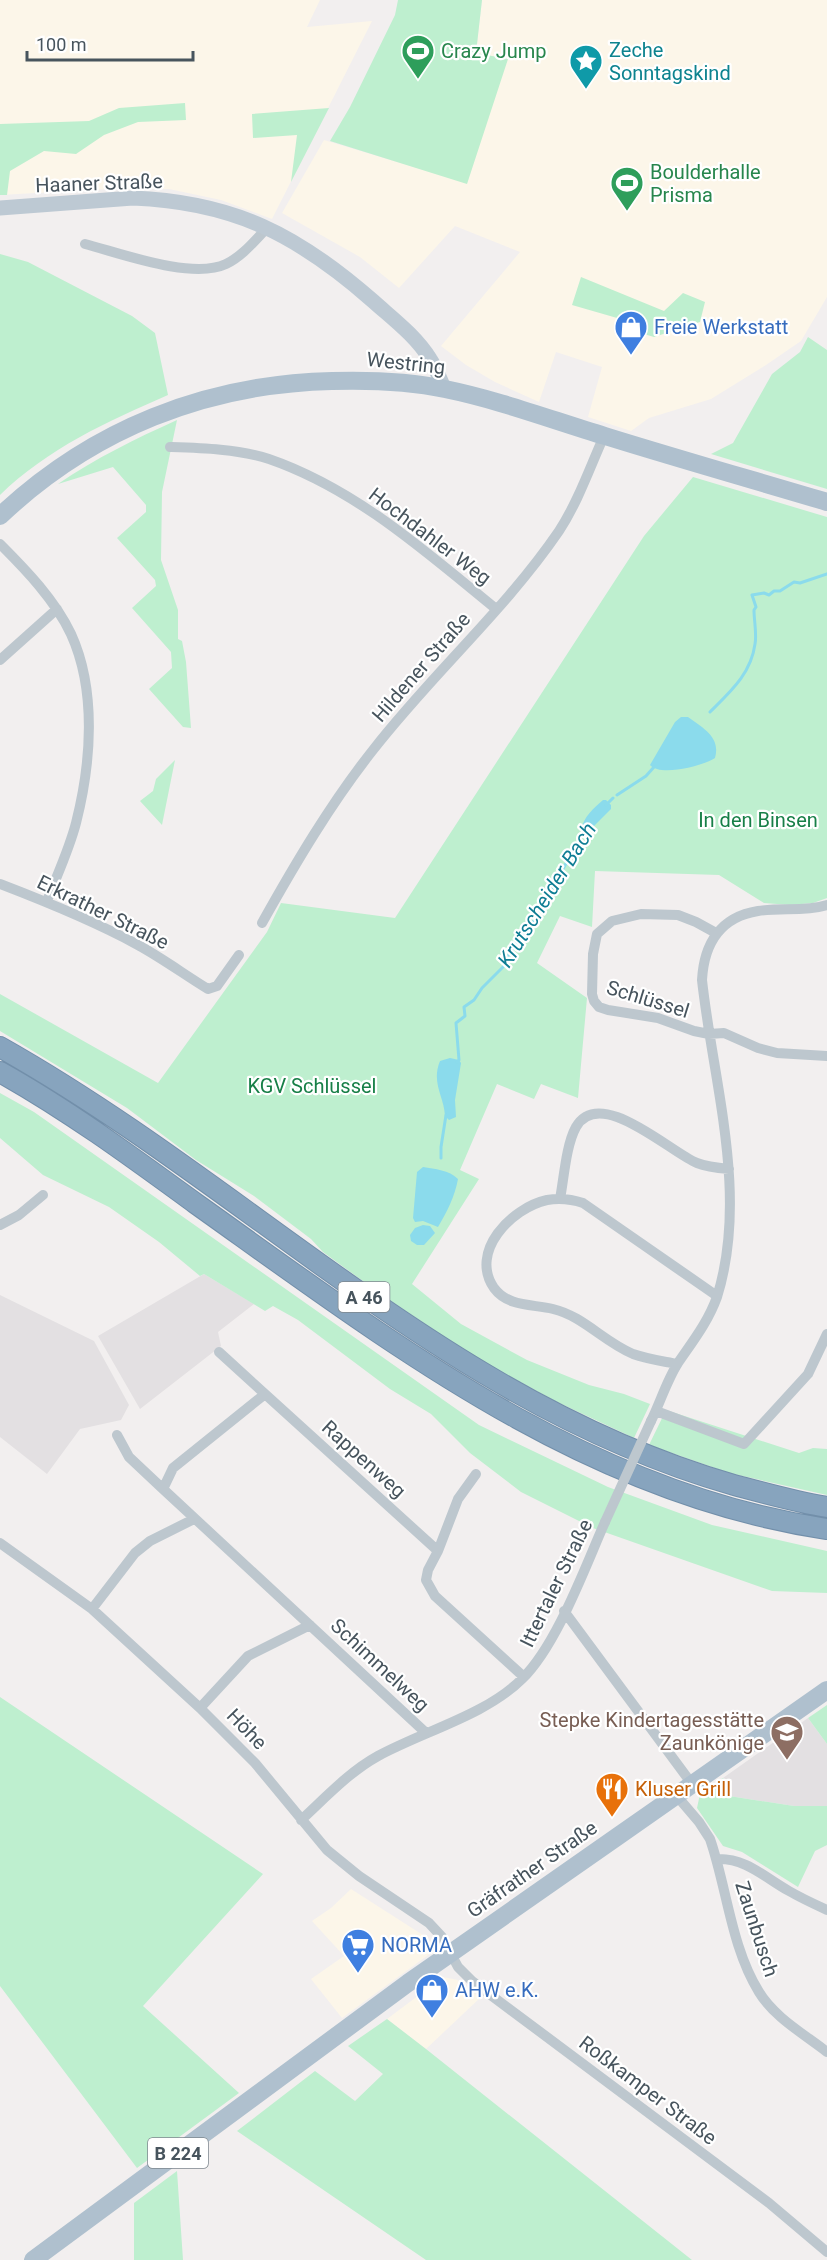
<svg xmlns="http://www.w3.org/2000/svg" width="827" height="2260" font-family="Roboto,sans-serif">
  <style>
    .commercial { fill: #fcf6e9 }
    .education { fill: #e3e0e2 }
    .green { fill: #beefcf }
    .water { fill: #8bdbec }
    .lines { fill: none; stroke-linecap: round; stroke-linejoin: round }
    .stream { stroke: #8bdbec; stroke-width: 3 }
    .motorway-casing { stroke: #728faa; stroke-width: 22 }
    .minor { stroke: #bdc7ce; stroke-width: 10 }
    .secondary { stroke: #bdc9d3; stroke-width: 15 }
    .primary { stroke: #afc0ce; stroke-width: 18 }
    .motorway { stroke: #87a4be; stroke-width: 20 }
    .minor-bridge { stroke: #bdc7ce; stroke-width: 10 }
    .labels { text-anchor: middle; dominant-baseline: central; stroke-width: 4.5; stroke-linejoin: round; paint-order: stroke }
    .shield { fill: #fff; stroke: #7e878e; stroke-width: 1.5 }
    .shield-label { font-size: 18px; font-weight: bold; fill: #47545d }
    .culture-label { font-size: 20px; fill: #0d838f; stroke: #fff; text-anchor: start }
    .leisure-label { font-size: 20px; fill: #27864d; stroke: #fff; text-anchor: start }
    .street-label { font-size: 20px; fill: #47545d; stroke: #fff }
    .shop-label { font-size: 20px; fill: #366cbe; stroke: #fff; text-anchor: start }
    .park-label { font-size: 20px; fill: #177f47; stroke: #fff }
    .education-label { font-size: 20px; fill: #785e54; stroke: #fff; text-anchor: end }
    .food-label { font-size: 20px; fill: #c56008; stroke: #fff; text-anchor: start }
    .water-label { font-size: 21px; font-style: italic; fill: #0e7d94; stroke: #fff }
  </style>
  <rect width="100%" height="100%" fill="#f2efef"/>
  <path class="commercial" d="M0,0H320L307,27L372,21L272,219L221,200L169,189H109L0,195Z
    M482,0H827V297L801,341L766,365L711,399L649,418L631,431L588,417L602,367L556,352L539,402L495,382L466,365L441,346L520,252L455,226L399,288L360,257L282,213L324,140L467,183L507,59L476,53Z
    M351,1889L426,1937L435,1950L342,2018L311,1979L344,1956L312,1921L331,1908Z
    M443,1977L458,1980L480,1998L426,2049L387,2019Z"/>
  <path class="education" d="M204,1274L254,1304L218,1332L221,1346L140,1409L98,1336Z
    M0,1295L94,1341L129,1405L121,1420L80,1429L47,1474L0,1437Z
    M808,1718L827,1744V1806H794L729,1796V1785L723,1778Z"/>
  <path class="green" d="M398,0H482L476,53L508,59L467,184L330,141L350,107L395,15Z
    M185,103L186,120L138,122L104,135L76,154L44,151L10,171L7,195H0V124L89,121L119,108Z
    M329,108L291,182L297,135L253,138L252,114Z
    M0,254L28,262L132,316L155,333L168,395C108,421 47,449 0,495Z
    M581,277L664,311L683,293L705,302L700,322L654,337L627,329L624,320L572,305Z
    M808,337L827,350V489L711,454L733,443L772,374L800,352Z
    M177,420L162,492L161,560L178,610V639L182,641L186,662L191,728L183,727L149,689L172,668L171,652L132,608L156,586L155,580L117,538L146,512V505L113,467L58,484C96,458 135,439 177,420Z
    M693,477L827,517V898L813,903L790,905L764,903L719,875L595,871L592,927L560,916L537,963L587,998L578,1098L541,1084L534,1099L497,1084L460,1170L479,1179L412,1284L461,1324L527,1360L589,1385L624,1394L650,1404L634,1438L555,1401L474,1357L382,1295L323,1252L311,1239L254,1196L196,1160L127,1108L0,1031V994L158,1083L267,932L281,903L395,918L644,536Z
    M175,760L162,825L140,801L153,791L156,779Z
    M0,1093L34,1112L479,1425L608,1487L712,1525L827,1551V1593L772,1591L593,1528L521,1492L470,1453L431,1414L390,1389L298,1320L273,1306L265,1311L204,1274L200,1276L159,1242L109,1207L43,1175L0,1138Z
    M666,1410L799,1453L813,1448L827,1449V1495L729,1473L649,1445Z
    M0,1697L263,1874L143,2006L239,2093L137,2168L0,1986Z
    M827,1705V1744L808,1718Z
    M723,1778L729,1785V1796L794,1806H827V1845L815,1851L798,1887L742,1852L723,1846L697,1808L700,1794Z
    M387,2019L426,2049L692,2260H426L237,2131L315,2071L355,2101L383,2074L348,2046Z
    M177,2171L183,2260H134V2203Z"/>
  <path class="water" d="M681,717H688C703,728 721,737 715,758C703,766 660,777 650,765L675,722Z
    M603,800H606L611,805V809L586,834L581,830C584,816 593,809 603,800Z
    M450,1058L459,1060L461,1063L455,1100L456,1117L449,1120L445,1116C444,1096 431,1083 440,1061Z
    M423,1167C435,1169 449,1170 458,1179C455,1196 447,1212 438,1227L423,1221L415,1222L413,1218L417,1172Z
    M423,1225L430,1226L435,1233L424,1245H417L411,1241L410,1235L415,1228Z"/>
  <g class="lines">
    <path class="stream" d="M710,712C730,692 751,674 755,644C757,634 754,621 754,610L756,607L752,595L764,593L769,595L774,591H780L794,582L800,583L827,574
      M617,795L646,776L654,767
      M606,805L613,798
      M457,1062L459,1060L456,1023L465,1016L464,1007L474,1000L482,988L503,967L512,948L534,921L584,831
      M441,1158V1147L446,1115"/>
    <g class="motorway-casing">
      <path id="motorway" d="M0,1047C252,1189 448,1403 734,1485C764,1493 796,1502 827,1507
        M0,1072C68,1110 132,1157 195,1203C389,1341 584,1493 827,1529"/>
    </g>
    <path class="minor" d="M85,244C120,253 192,280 226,264C243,256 256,239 268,227
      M170,447C202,448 238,449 269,459C356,489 426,552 496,609
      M0,544C26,570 55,600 71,634C97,691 91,764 76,823C69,850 57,875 47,901
      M0,660L57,609
      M0,884C47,902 94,921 138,945C162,958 185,975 208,989L217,986L239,955
      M262,923C295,864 331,803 373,750C432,674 505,610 559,531C578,502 590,467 604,436
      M716,933L696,922L678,915L641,914L612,921L597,934L593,954L592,994L594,1001L599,1007L608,1010L658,1018L694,1031L709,1034L724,1033L758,1048L777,1053L827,1056
      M560,1199C564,1178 566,1145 576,1127C600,1085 671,1153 697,1163C707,1167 718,1168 729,1169
      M0,1225L19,1215L43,1195
      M677,1364C662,1361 647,1359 633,1354C604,1342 583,1316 553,1309C532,1304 508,1307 494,1288C469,1252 511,1208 547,1200C559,1198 571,1199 583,1203L717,1296
      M265,1394L438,1551L458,1499L476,1474
      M656,1411L744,1444L808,1374L827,1334
      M651,1421C660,1403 667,1380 678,1363C693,1341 708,1322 717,1297C749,1195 713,1082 702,980C704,944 720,917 758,911C781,907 804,912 827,905
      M117,1435L129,1457L163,1489L425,1732
      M163,1489L173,1468L265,1394L219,1352
      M0,1543L92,1609L200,1708L255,1763L327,1850L359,1876L429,1923L442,1937L458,1967L472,1981L769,2203L827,2252
      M438,1551L428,1570L426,1580L435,1596L524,1677
      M92,1609L135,1553L150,1541L194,1519
      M564,1611L692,1784
      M200,1708L248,1656L310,1625
      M676,1795L699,1822L710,1839C727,1888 731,1947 759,1992C774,2017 804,2034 827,2052
      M301,1820C325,1798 349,1772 378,1756C424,1731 486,1715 522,1679C557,1645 585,1567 605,1522
      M717,1859C746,1858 764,1877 789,1891C801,1898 814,1904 827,1910"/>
    <path class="secondary" d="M0,208L133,198C234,202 298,235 373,301C393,319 416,336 430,359C436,368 440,379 444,388"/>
    <path class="primary" d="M0,516C92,429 206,384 332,381C369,380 408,381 445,389C499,400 552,420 605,436C679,459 753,480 827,502
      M33,2260L408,1983C548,1886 687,1787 827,1690"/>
    <use href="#motorway" class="motorway"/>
    <path class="minor-bridge" d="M605,1522L651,1421"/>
  </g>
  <defs>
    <g id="stadium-pin" transform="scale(1.725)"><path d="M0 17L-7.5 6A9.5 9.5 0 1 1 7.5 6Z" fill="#2e9e5b" stroke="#fff"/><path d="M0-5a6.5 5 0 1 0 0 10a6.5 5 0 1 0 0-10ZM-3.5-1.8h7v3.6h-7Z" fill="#fff"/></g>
    <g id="sight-pin" transform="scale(1.725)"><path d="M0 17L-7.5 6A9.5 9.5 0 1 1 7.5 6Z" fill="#0f9aa8" stroke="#fff"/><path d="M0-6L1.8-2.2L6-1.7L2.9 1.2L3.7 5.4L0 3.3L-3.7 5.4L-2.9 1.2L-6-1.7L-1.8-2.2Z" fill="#fff"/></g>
    <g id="shop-pin" transform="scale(1.725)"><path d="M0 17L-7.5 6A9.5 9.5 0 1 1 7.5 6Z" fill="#3f7fe0" stroke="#fff"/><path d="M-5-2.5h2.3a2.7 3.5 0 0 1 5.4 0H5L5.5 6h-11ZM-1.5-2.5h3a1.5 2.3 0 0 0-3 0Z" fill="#fff"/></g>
    <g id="school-pin" transform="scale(1.725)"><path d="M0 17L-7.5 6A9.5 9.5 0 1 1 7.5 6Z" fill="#8d6e63" stroke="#fff"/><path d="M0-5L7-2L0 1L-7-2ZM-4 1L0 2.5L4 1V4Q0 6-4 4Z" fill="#fff"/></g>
    <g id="restaurant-pin" transform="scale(1.725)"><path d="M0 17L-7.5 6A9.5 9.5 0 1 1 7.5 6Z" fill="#e8710a" stroke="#fff"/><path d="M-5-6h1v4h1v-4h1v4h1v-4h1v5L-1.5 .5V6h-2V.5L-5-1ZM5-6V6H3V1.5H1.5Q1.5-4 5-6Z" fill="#fff"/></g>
    <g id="supermarket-pin" transform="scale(1.725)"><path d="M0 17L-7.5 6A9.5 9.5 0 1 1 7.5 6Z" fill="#3f7fe0" stroke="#fff"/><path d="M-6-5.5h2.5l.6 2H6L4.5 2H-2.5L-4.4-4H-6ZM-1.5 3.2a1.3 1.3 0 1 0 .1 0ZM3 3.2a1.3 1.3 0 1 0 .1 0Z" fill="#fff"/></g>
  </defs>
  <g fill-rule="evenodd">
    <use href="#stadium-pin" x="418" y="51"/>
    <use href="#sight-pin" x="586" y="61"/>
    <use href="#stadium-pin" x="627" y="183"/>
    <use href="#shop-pin" x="631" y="327"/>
    <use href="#school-pin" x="787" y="1732"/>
    <use href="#restaurant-pin" x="612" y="1789"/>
    <use href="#supermarket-pin" x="358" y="1945"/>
    <use href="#shop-pin" x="432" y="1990"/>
  </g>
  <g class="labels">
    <g class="shield">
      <rect x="338.5" y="1282" width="51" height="30" rx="4.5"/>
      <rect x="148" y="2138" width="60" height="30" rx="4.5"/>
    </g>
    <g class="shield-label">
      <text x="364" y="1297">A 46</text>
      <text x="178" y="2153">B 224</text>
    </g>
    <g class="culture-label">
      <text x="609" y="50">Zeche<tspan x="609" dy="23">Sonntagskind</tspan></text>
    </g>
    <g class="leisure-label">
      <text x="441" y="51">Crazy Jump</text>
      <text x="650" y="172">Boulderhalle<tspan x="650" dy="23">Prisma</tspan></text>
    </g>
    <g class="street-label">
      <text transform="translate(99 183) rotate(-2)">Haaner Straße</text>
      <text transform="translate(406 363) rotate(6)">Westring</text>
      <text transform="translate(430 536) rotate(37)">Hochdahler Weg</text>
      <text transform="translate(421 667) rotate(-49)">Hildener Straße</text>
      <text transform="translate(103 912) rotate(26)">Erkrather Straße</text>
      <text transform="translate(648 999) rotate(17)">Schlüssel</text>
      <text transform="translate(364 1459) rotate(42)">Rappenweg</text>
      <text transform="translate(556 1583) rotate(-64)">Ittertaler Straße</text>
      <text transform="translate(380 1665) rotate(43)">Schimmelweg</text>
      <text transform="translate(247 1729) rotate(46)">Höhe</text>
      <text transform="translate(532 1869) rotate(-35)">Gräfrather Straße</text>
      <text transform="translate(757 1929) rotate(72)">Zaunbusch</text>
      <text transform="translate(648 2090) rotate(37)">Roßkamper Straße</text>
    </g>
    <g class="shop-label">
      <text x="654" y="327">Freie Werkstatt</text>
      <text x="381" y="1945">NORMA</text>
      <text x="455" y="1990">AHW e.K.</text>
    </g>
    <g class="park-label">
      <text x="758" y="820">In den Binsen</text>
      <text x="312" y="1086">KGV Schlüssel</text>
    </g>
    <g class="education-label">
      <text x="764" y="1720">Stepke Kindertagesstätte<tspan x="764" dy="23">Zaunkönige</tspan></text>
    </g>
    <g class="food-label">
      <text x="635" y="1789">Kluser Grill</text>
    </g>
    <g class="water-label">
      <text transform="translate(547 895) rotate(-58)">Krutscheider Bach</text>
    </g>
  </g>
  <path d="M27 51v9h166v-9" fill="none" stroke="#47545d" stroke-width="3"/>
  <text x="36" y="51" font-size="18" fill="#47545d" stroke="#ffffff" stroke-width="4.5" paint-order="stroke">100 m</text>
</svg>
